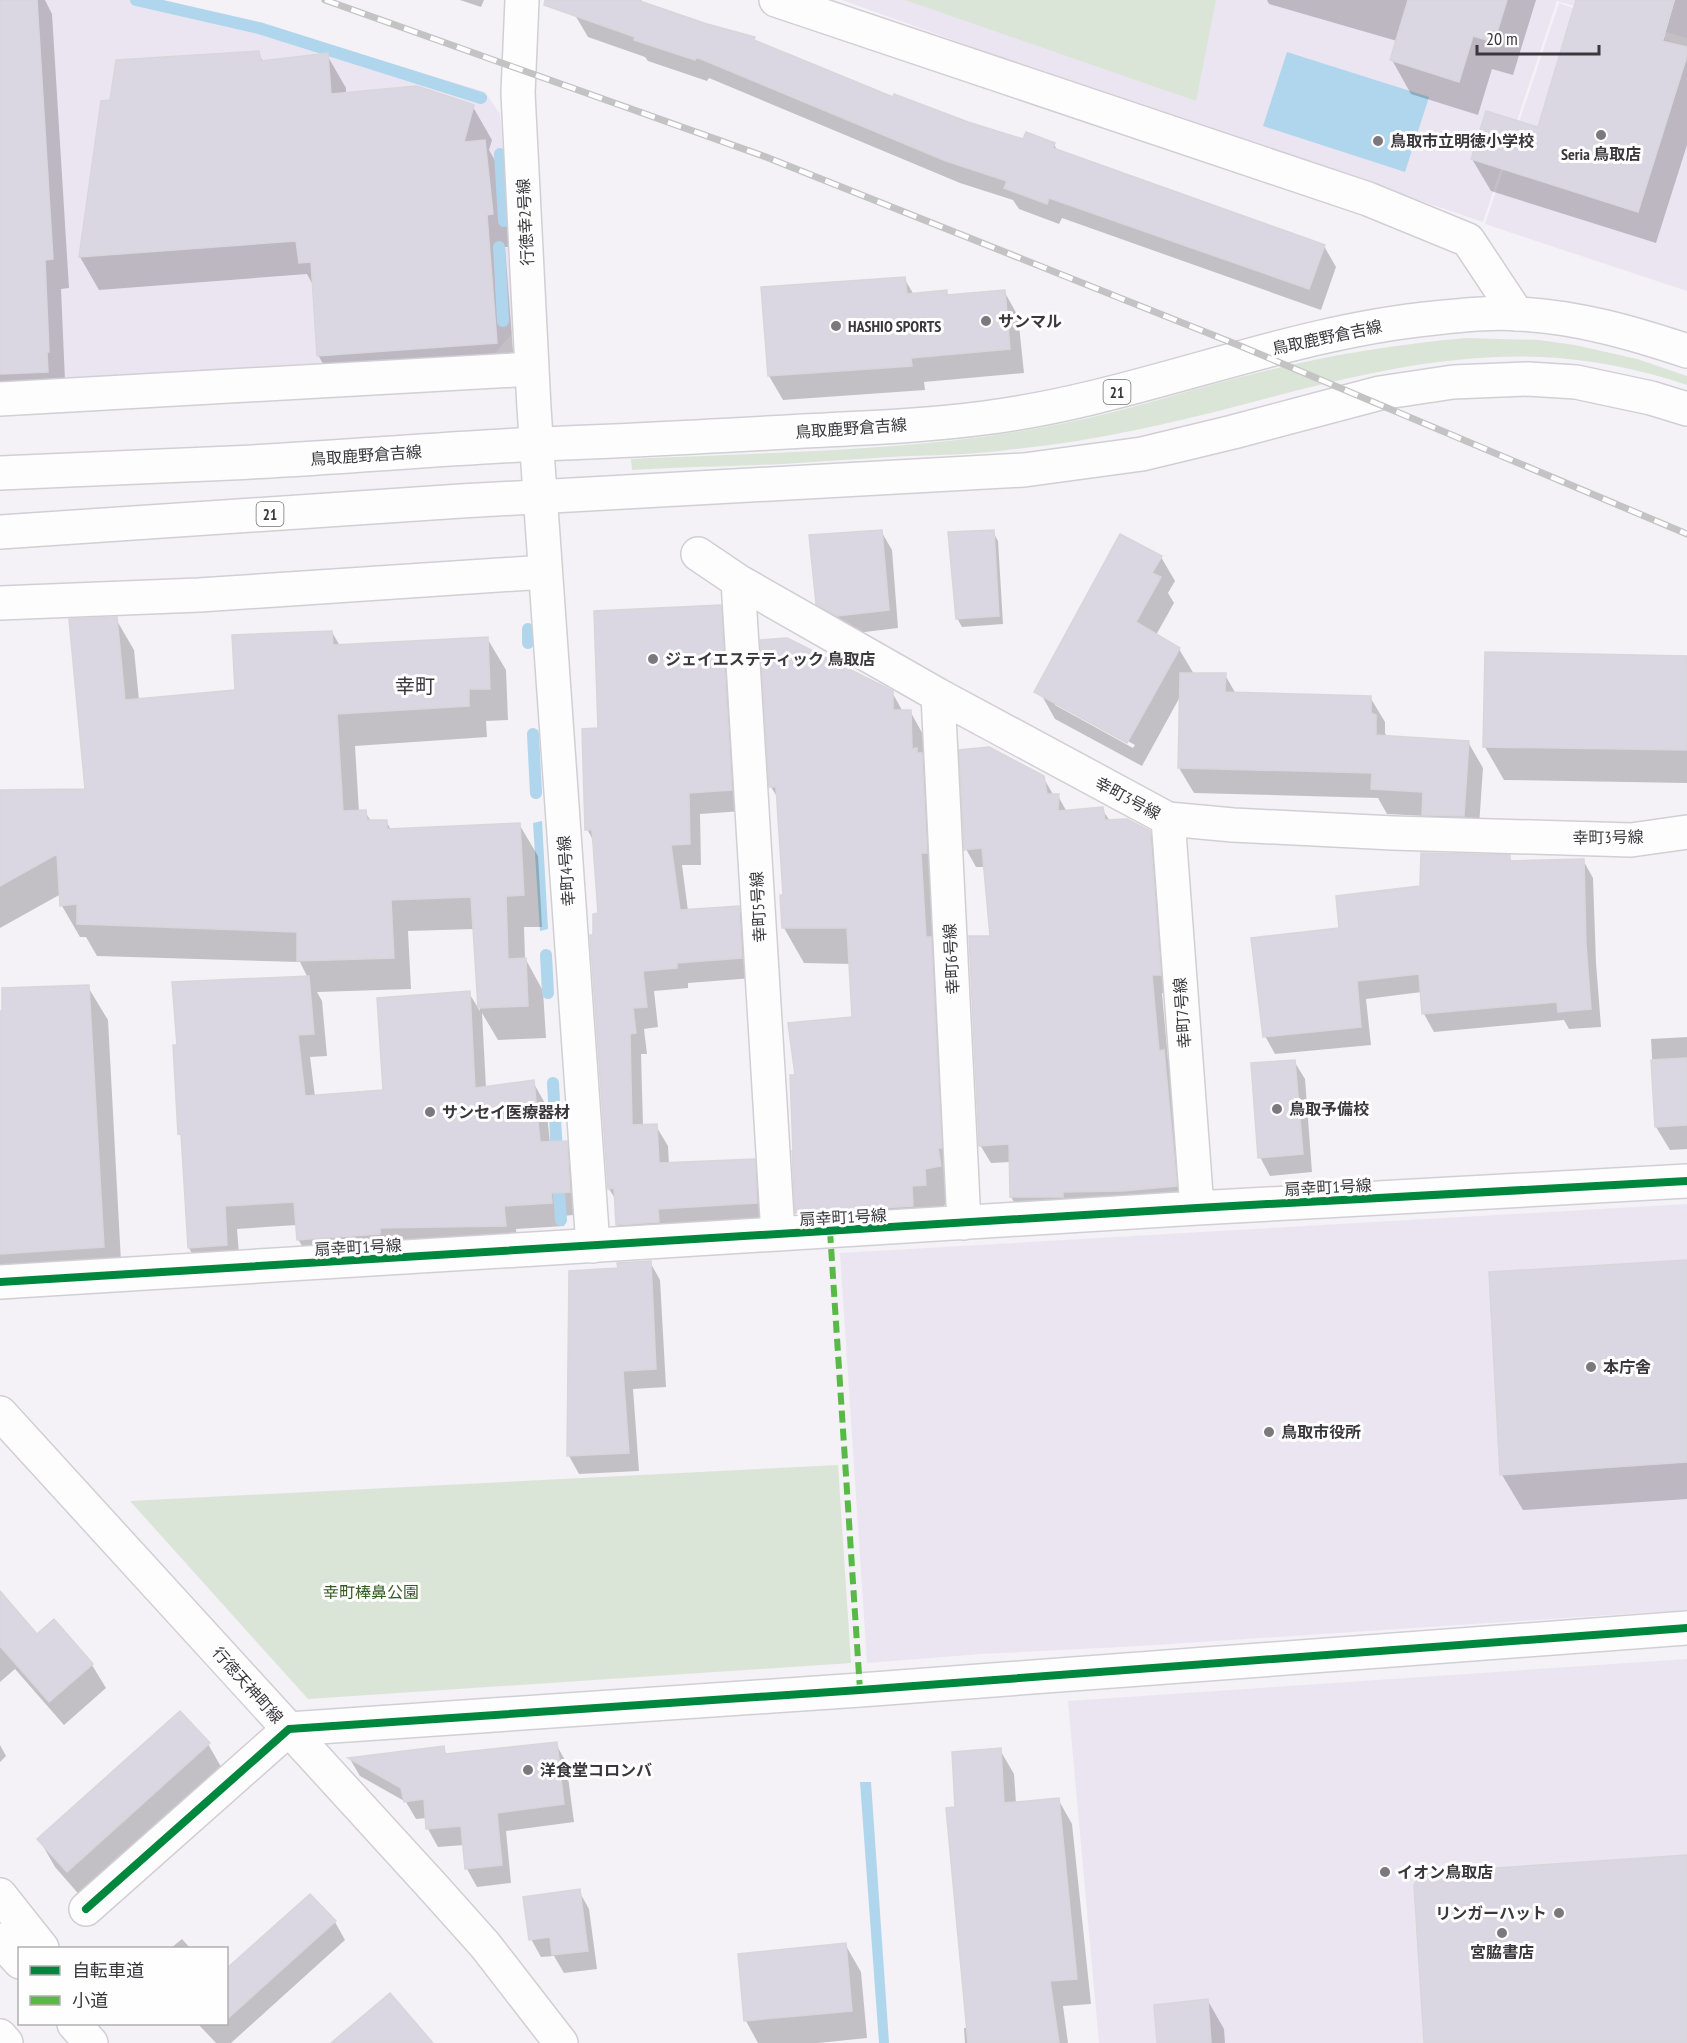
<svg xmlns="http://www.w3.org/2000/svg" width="1687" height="2043" font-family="'PT Sans Narrow','Noto Sans JP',sans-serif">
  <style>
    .built { fill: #ebe5f2 }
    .green { fill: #dae5d7 }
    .water { fill: #afd6ec }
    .shadow { fill: #0003; fill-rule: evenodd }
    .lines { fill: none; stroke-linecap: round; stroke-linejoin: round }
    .stream { stroke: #afd6ec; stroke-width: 12 }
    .building { fill: #dad7e2; stroke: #d8d6db; stroke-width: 1.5 }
    .minor-casing { stroke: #d1cfd4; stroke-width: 36 }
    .tertiary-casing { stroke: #d1cfd4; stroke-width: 36 }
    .primary-casing { stroke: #d1cfd4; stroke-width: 36 }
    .minor { stroke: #fdfdfe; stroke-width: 33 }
    .tertiary { stroke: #fdfdfe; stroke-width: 33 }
    .primary { stroke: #fdfdfe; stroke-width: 33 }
    .rail-casing { stroke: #c4c3c4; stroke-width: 7 }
    .rail { stroke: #fefefe; stroke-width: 4.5; stroke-dasharray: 14; stroke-linecap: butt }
    .quiet { stroke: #58b947; stroke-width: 6; stroke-dasharray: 12 6; stroke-linecap: butt }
    .cycleway-casing { stroke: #fefefe; stroke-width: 11 }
    .cycleway { stroke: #00873e; stroke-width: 8 }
    .poi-dot { fill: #7b797e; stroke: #fefefe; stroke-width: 2 }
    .labels { text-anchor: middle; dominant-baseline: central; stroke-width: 6; stroke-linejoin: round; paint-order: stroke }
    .shield { fill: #fefefe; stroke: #757377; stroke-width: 1.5 }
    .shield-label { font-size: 15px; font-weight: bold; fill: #3a383d }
    .poi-label { font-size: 16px; font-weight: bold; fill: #3a383d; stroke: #fefefe; text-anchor: start }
    .street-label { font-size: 16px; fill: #3a383d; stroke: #fefefe }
    .park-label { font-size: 16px; fill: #335b1f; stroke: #fefefe }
    .quarter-label { font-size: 20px; fill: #3a3640; stroke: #fefefe }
  </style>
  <rect width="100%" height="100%" fill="#f4f1f7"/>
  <path class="built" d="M0,0H162L285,31L485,92L500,114L518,327L493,355L0,383Z
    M842,0H1687V38L1557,1L1483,222L1009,60Z
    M1559,3L1687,47V291L1485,224Z
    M1687,1204V1610L1140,1646L981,1654L867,1663L840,1253Z
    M1687,1659V2043H1099L1068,1701Z"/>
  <path class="green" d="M905,0H1216L1196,101Z
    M1467,338L1539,340L1575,345L1637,359L1687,376V385C1641,369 1589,359 1540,357C1442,353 1344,378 1249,403C1170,424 1089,442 1007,450C968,455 929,455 890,457C854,459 818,462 782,464C732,466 682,467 632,470L631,459C774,452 919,452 1060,424C1128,411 1194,388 1261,372C1329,355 1397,344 1467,338Z
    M838,1465L851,1663L308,1699L130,1501Z"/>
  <path class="water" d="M1287,52L1429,97L1405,172L1263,126Z
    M542,821L548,929L540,931L533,823Z
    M860,1782H871L889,2043H879Z"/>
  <path class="shadow" d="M0,0H45L52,14L69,288L61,289L65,381L0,403Z
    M460,0H484L481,7Z
    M580,0H641L643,4L707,25L754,38L757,43L894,99L1024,141L1054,144L1058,152L1324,246L1336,267L1321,310L1062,218L1059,224L1019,209L1013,200L960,183L709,78L707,81L648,61L645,57L588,37L575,15Z
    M1267,0H1536L1513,75L1492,69L1478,115L1411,94L1392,60L1397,41L1269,4Z
    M1599,0H1672L1658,47L1661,48L1675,0H1687V145L1656,243L1491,191L1472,159L1539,129Z
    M258,53L264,63L327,55L346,88V94L473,107L492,140L489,150L503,174L511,247H505L515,376L337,388L318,355L314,287L307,274L99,290L80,257L102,102H112Z
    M904,278L914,295L946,292L948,296L1004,291L1018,316L1024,373L924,382L925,390L783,400L769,376Z
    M881,531L892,550L898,628L848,634L829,622L818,604Z
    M993,532L998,541L1003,624L962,627L957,618Z
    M1161,557L1175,581L1168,593L1174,603L1156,635L1179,649L1194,674L1225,675L1236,694L1370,697L1385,722V733L1387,737L1468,742L1483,768L1478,841L1439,840L1425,816L1387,814L1378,798L1194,793L1179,768L1181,695L1142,766L1055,719L1041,694ZM1055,701L1135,745L1133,748L1055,705Z
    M720,606L732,627L743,811L700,814L701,865H682L688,911L738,908L750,928L753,978L688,983V988L654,991L658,1027L644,1029L647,1054H641L643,1126H656L668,1146L669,1164L754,1160L766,1181L768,1223L629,1245L617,1225L616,1200L609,1189L595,937L599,914L594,842L587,829L600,729Z
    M116,619L134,650L139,700L237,692L332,632L340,646L487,638L506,670L508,720L486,721L487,737L355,746L359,812H365L371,821H386L391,830L519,824L538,856L542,927H524L525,958L543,991L546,1038L498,1040L482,1013L486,1088L533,1082L546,1105L550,1143H566L579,1166L583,1214L563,1216L564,1226L516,1229L518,1248L311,1262L298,1239L297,1225L237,1229L240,1267L202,1271L189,1248L183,1138L180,1133L179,1047L308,978L300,962L97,956L86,937H80L62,906L61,894L0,928V791L86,790ZM474,929L480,1011L469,993L385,1091L315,1097L310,1057L327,1056L322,1001L317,992L411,989L408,931Z
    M1687,658V783L1504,780L1485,747Z
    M892,692L903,712L910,711L930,747L960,1202L944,1205L946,1220L932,1221L933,1241L817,1248L797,1212L796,1077L854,1018L851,964L804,963L784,928V896L779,800L771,787Z
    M1043,777L1054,796H1058L1067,812L1102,809L1110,821L1149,832L1160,850L1170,993H1162L1168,1059L1174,1070L1186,1203L1022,1215L1011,1197V1162L991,1163L980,1145L991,937L985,867H976L966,849Z
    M1509,857L1513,863L1583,860L1593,878L1596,963L1601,1027L1569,1029L1564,1020L1434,1032L1424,1014L1422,992L1366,999L1371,1045L1275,1054L1265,1036L1341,929L1421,888Z
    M88,987L108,1020L122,1280L0,1282V1012Z
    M1687,1037V1149L1670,1150L1656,1127L1651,1039Z
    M1294,1061L1305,1079L1312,1172L1270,1176L1260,1157Z
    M1687,1261V1499L1523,1510L1502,1475Z
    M650,1262L660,1280L666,1387L633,1389L639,1471L579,1474L569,1456L619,1270Z
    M0,1593L37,1636L54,1621L92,1665L106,1688L64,1725L15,1669L0,1682Z
    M208,1744L224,1772L83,1899L55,1867L39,1839Z
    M556,1744L566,1762L574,1822L506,1831L511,1883L477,1887L467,1869L464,1845L438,1847L428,1829L427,1818L416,1819L406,1802L360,1776L350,1759L443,1748L447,1755Z
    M0,1745L6,1756L0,1762Z
    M1000,1750L1014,1774L1016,1803L1058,1799L1072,1824L1091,2004L1063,2006L1068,2043H965L964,2028H968L957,1808Z
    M579,1891L589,1909L597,1969L564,1973L554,1956L541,1957L531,1939Z
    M335,1922L345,1940L231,2043H216L198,2024H226V1971Z
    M182,1939L190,1948H171Z
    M845,1944L861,1972L867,2038L818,2043H758L746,2021L740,1955Z
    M1208,2001L1224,2029L1225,2043H1158Z"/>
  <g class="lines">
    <path class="stream" d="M136,0L259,28L481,98
      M500,154L504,221
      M499,247L503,321
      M528,629V643
      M533,734L536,793
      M546,955L548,993
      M553,1083L557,1154
      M558,1180L561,1220"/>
  </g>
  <path class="building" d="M0,0H37L53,259L45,260L49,352H47L48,372L0,374Z
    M545,0H637L707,24L755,37L754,40L893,97L894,94L968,122L1023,139L1026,132L1055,143L1053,148L1325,245L1309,289L1049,198L1047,204L1004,188L1007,181L946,161L696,57L695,60L634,40L635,37L544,5Z
    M1408,0H1507L1494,42L1473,36L1459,82L1390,60Z
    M1576,0H1674L1662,41L1687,47V56L1638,212L1471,159L1486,111L1538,127Z
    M259,51L261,61L328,53L331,94L417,86L474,105L464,142L485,140L493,214L487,215L497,343L317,356L311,262L299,263L296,241L79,257L101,101L110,100L116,60Z
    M905,277L907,294L947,290V295L1005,290L1010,349L911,358L912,366L768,376L761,287Z
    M882,530L889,610L837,616L816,604L809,535Z
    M994,530L999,616L956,619L948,532Z
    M1120,534L1162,556L1152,573L1161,577L1136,622L1180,648L1127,743L1034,692Z
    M721,605L732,790L689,793L690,844L671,845L680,910L739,906L742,958L677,963V968L643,971L647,1007L633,1008L636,1033L630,1034L632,1125L657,1124L659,1163L755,1159L757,1203L658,1209L659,1222L616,1225L614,1188L608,1189L590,935H593V914L598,913L592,830H585L582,729L598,728L594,611Z
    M117,617L125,700L235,690L232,635L332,631L333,645L488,637L490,689H469V706L337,714L343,811L366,810L367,820H387V829L520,823L524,895L506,896L508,959L526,958L528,1006L478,1008L471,897L391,900L394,958L297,961V932L77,924V904L60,906L57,854L0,886V790L85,789L69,619Z
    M787,638L893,691V710H911L912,749L917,748V753H922L927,853H921L926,937H931L942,1148H938L941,1166L925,1169L926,1185L912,1186L913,1206L795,1213L792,1151H793L790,1075H795L788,1023L852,1017L847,928H782L780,895H783L776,787H769L760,640Z
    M1485,652L1687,656V750L1483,747Z
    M1180,673H1226L1225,692L1371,696V713L1376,715V735L1469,741L1464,816L1422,815L1423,792L1371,789L1372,773L1178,768Z
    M989,747L1044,776L1047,794H1059L1058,811L1103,807L1105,820L1127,819L1150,831L1161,975H1152L1159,1051L1164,1050L1177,1186L1122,1191L1063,1192V1197H1010L1009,1144L979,1146L969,936H990L982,848L964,850L959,750Z
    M1421,853L1510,855V861L1584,859L1586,944L1591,1009L1558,1012L1557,1002L1422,1014L1419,974L1357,981L1361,1027L1263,1037L1251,938L1339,928L1336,896L1420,886Z
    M309,976L314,1034L298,1035L305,1096L383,1090L377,998L470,991L475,1088L534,1080L540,1142L567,1141L570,1192L551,1193L552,1203L504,1206L506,1226L380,1228V1234L297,1240L294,1202L225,1206L227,1245L188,1248L181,1133L178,1134L173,1045H177L172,982Z
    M89,985L104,1247L0,1254V1011H2V988Z
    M1687,1058V1125L1655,1127L1651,1060Z
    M1295,1060L1303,1154L1258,1158L1251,1063Z
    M1687,1260V1462L1500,1475L1489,1272Z
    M651,1261L656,1369L623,1371L629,1453L567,1456L569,1271L618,1268L617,1263Z
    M0,1591L37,1634L54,1619L93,1664L49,1702L0,1646Z
    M180,1711L210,1743L67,1872L37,1839Z
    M557,1742L564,1804L497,1813L502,1865L465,1869L461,1826L426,1829L424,1799L404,1802L401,1788L348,1758L444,1746L445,1754Z
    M1001,1748L1004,1803L1059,1798L1077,1979L1050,1981L1059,2043H968L946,1808L955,1807L952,1752Z
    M1687,1855V2043H1424L1414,1885L1421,1873Z
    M580,1889L588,1951L552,1955L550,1937L529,1940L523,1897Z
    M310,1894L336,1921L226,2020V1969Z
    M846,1943L852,2011L744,2021L738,1954Z
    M390,1993L433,2043H331Z
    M1208,1999L1211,2043H1157L1154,2005Z"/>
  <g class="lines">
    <g class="minor-casing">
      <path id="minor" d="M522,0L518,93L534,408L593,1246
        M776,0L1368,199L1468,240L1517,314
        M0,399L532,369
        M698,554L738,581L938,695L1168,819L1233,825L1393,833L1631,840L1687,832
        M738,581L778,1234
        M0,603L199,595L545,572
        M938,695L964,1223
        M1168,819L1197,1208
        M0,1282L1197,1208L1687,1181
        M86,1909L289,1729"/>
    </g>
    <g class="tertiary-casing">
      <path id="tertiary" d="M0,1413L434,1888L485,1945L561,2043
        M289,1729L860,1690L1687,1628"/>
    </g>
    <g class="primary-casing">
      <path id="primary" d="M0,473C77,469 154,467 231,463C334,458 436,449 539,444C627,441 716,436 804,431C864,428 924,426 984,418C1137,399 1280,333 1435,318C1463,315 1492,312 1520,314C1578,317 1633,333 1687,351
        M0,532L461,501L1024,470L1142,454L1233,432L1380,393L1453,382L1528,379L1576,382L1651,398L1687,409
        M0,1895L42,1948
        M0,1940L20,1962
        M74,2024L91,2043
        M0,2036L6,2043"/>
    </g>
    <use href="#minor" class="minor"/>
    <use href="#tertiary" class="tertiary"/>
    <use href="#primary" class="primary"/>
    <g class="rail-casing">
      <path id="rail" d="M325,0L766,157L1238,345L1687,534"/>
    </g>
    <use href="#rail" class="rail"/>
    <path class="quiet" d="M830,1231L860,1690"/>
    <g class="cycleway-casing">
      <path id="cycleway" d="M0,1282L1197,1208L1687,1181
        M86,1909L289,1729L860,1690L1687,1628"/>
    </g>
    <use href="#cycleway" class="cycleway"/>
  </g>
  <g class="poi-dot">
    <circle cx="1601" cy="135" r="6"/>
    <circle cx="1378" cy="141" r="6"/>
    <circle cx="986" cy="321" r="6"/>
    <circle cx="836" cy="326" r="6"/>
    <circle cx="653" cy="659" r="6"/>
    <circle cx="1277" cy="1109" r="6"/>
    <circle cx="430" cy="1112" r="6"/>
    <circle cx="1591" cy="1367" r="6"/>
    <circle cx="1269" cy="1432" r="6"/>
    <circle cx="528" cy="1770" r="6"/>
    <circle cx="1385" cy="1872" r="6"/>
    <circle cx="1559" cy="1913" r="6"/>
    <circle cx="1502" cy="1933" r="6"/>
  </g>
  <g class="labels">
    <g class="shield">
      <rect x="1103.5" y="380" width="27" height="24" rx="4.5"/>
      <rect x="256.5" y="502" width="27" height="24" rx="4.5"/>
    </g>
    <g class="shield-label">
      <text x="1117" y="392">21</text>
      <text x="270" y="514">21</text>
    </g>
    <g class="poi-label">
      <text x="1390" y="141">鳥取市立明徳小学校</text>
      <text x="1601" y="154" text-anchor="middle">Seria 鳥取店</text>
      <text x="998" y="321">サンマル</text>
      <text x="848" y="326">HASHIO SPORTS</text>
      <text x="665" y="659">ジェイエステティック 鳥取店</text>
      <text x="1289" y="1109">鳥取予備校</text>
      <text x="442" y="1112">サンセイ医療器材</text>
      <text x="1603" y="1367">本庁舎</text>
      <text x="1281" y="1432">鳥取市役所</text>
      <text x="540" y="1770">洋食堂コロンバ</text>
      <text x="1397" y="1872">イオン鳥取店</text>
      <text x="1547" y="1913" text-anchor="end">リンガーハット</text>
      <text x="1502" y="1952" text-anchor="middle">宮脇書店</text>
    </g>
    <g class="street-label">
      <text transform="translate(525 222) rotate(-93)">行徳幸2号線</text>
      <text transform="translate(1327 337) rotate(-12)">鳥取鹿野倉吉線</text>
      <text transform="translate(851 428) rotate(-4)">鳥取鹿野倉吉線</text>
      <text transform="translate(366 455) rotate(-4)">鳥取鹿野倉吉線</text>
      <text transform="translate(1128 798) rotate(28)">幸町3号線</text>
      <text transform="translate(1608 837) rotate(-1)">幸町3号線</text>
      <text transform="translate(566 871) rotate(-94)">幸町4号線</text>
      <text transform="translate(758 907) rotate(-93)">幸町5号線</text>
      <text transform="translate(951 959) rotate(-93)">幸町6号線</text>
      <text transform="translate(1182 1013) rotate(-94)">幸町7号線</text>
      <text transform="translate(1328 1187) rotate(-3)">扇幸町1号線</text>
      <text transform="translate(843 1217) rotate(-3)">扇幸町1号線</text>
      <text transform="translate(358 1247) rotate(-3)">扇幸町1号線</text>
      <text transform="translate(248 1685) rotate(48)">行徳天神町線</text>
    </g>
    <g class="park-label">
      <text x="371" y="1592">幸町棒鼻公園</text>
    </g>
    <g class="quarter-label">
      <text x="415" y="686">幸町</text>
    </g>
  </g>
  <rect x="18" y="1947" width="210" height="78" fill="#fefefe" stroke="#b0afb1" stroke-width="1.5"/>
  <rect x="30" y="1966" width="30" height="9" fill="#00873e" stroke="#b0afb1" stroke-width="1.5"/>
  <text x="72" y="1977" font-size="18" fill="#3a383d">自転車道</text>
  <rect x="30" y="1996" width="30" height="9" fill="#58b947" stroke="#b0afb1" stroke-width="1.5"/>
  <text x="72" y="2007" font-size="18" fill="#3a383d">小道</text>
  <path d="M1477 45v9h122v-9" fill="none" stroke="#3a383d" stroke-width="3"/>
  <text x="1486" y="45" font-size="18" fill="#3a383d" stroke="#fefefe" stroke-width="4.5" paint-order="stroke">20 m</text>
</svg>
